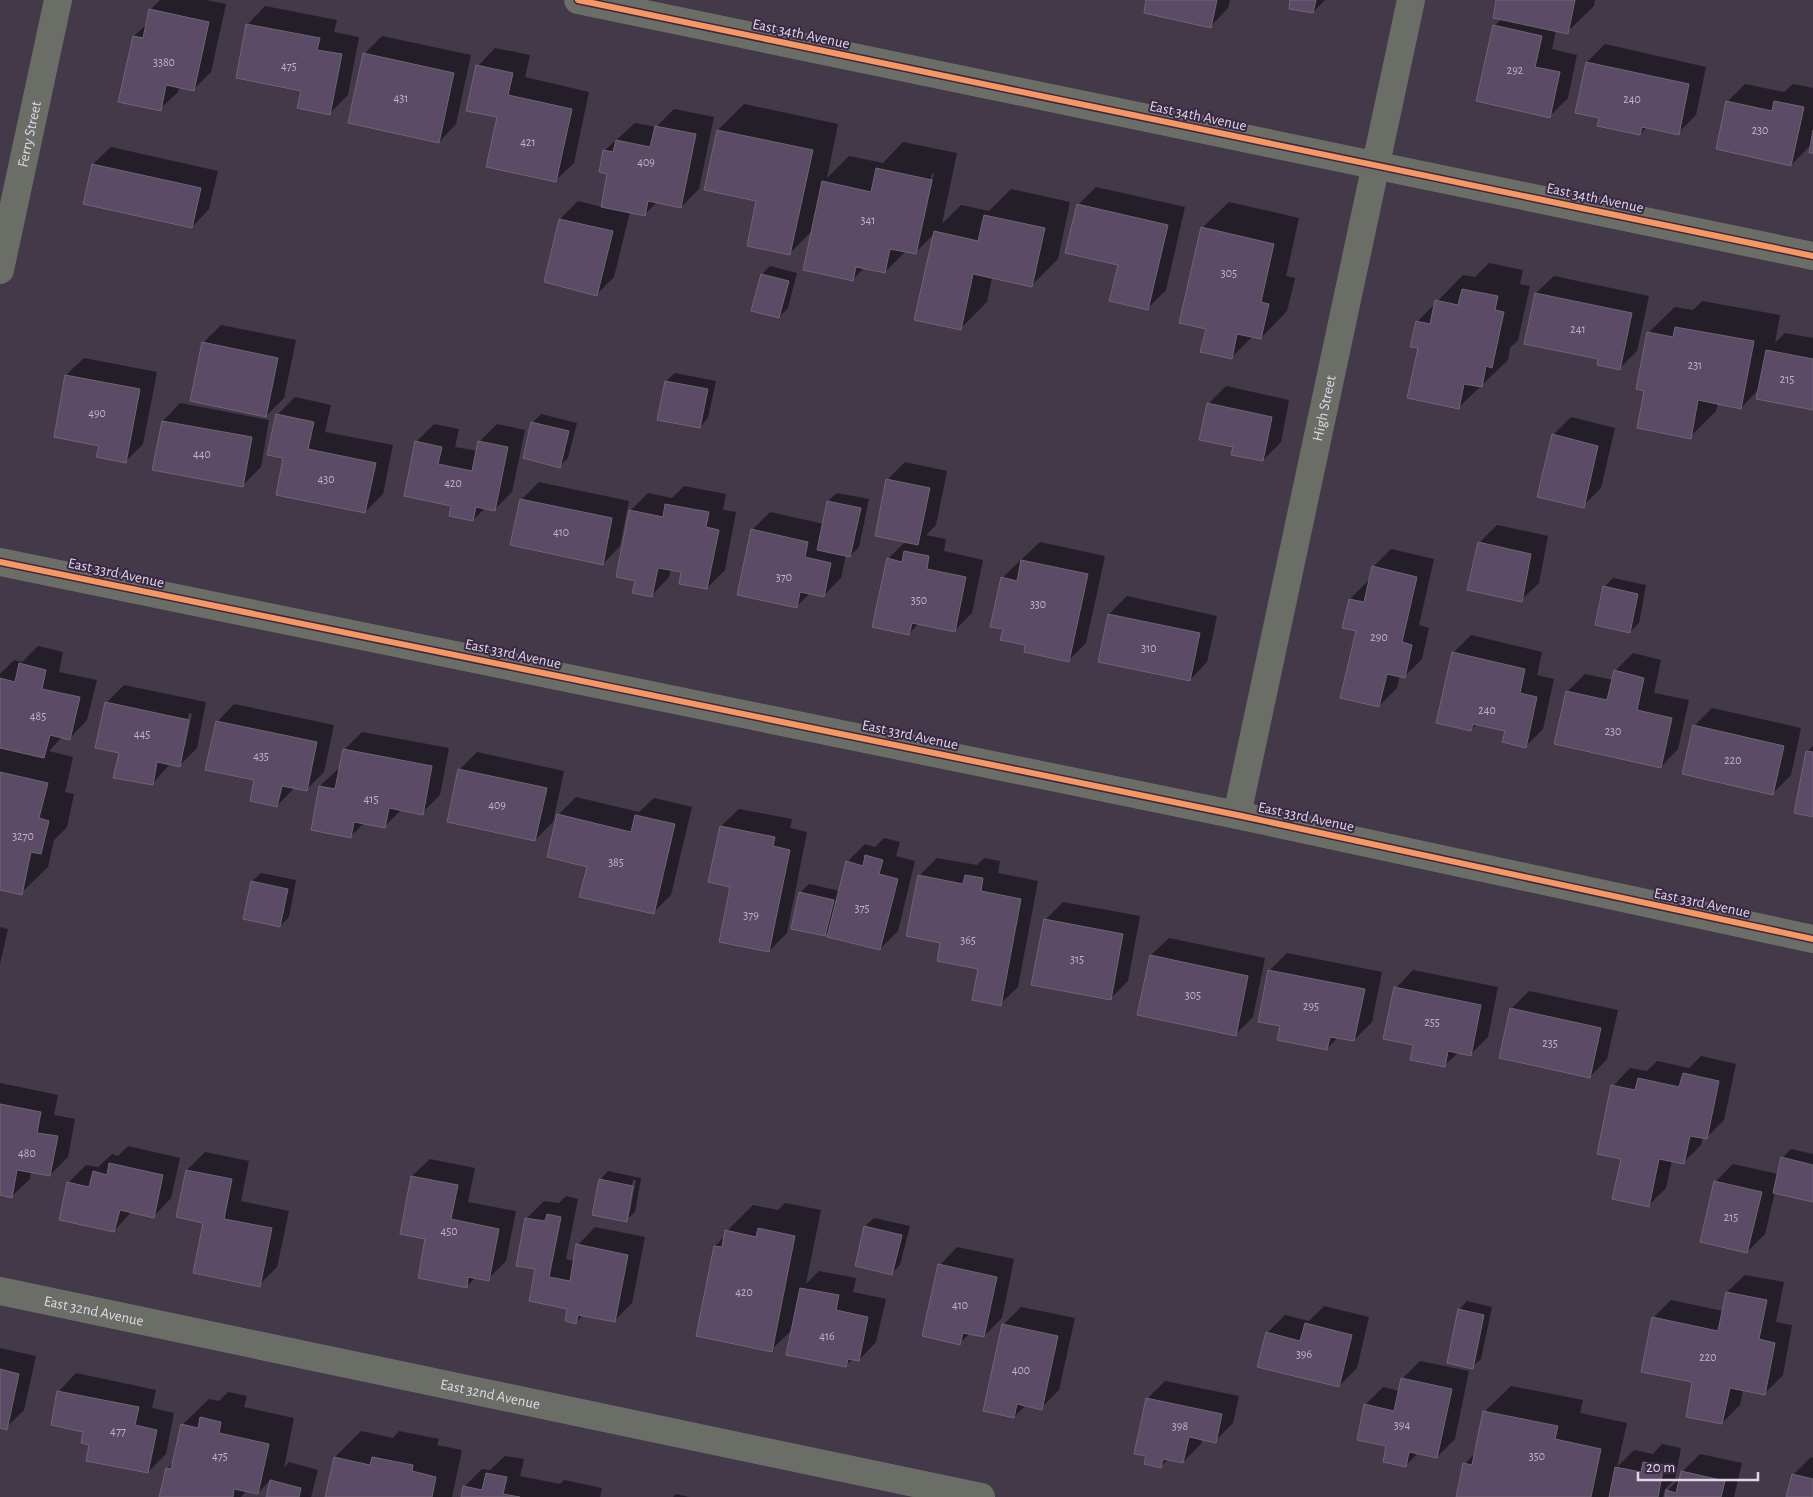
<svg xmlns="http://www.w3.org/2000/svg" width="1813" height="1497" font-family="'Alegreya Sans',sans-serif">
  <style>
    .shadow { fill: #0007; fill-rule: evenodd }
    .building { fill: #5c4b66; stroke: #6e6673 }
    .lines { fill: none; stroke-linecap: round; stroke-linejoin: round }
    .street { stroke: #6a6e66; stroke-width: 28 }
    .cycleway-casing { stroke: #3a2944; stroke-width: 9 }
    .cycleway { stroke: #f99763; stroke-width: 6 }
    .labels { text-anchor: middle; dominant-baseline: central; stroke-width: 4; stroke-linejoin: round; paint-order: stroke }
    .number-label { font-size: 12px; fill: #bfb3c7 }
    .street-label { font-size: 15px; fill: #e0d6e7; stroke: #3a2944 }
  </style>
  <rect width="100%" height="100%" fill="#433949"/>
  <path class="shadow" d="M160,0H206L226,4L211,72L193,90L179,87L178,92L160,109L134,36L148,23L150,10Z
    M1148,0H1230L1228,8L1211,26Z
    M1292,0H1325L1313,12Z
    M1498,0H1595L1594,6L1567,32L1556,30L1552,49L1577,55L1568,98L1550,116L1494,26L1501,19Z
    M265,6L337,20L334,32L359,37L348,95L330,113L302,90L237,77L248,24Z
    M382,36L471,55L456,124L439,142L364,54Z
    M1605,44L1706,67L1696,115L1678,133L1647,127L1640,134L1600,117L1577,112L1587,62Z
    M495,48L530,55L525,77L589,92L574,163L556,180L499,116L478,66Z
    M1745,84L1784,92L1793,84L1813,88V152L1812,144L1791,165L1727,102Z
    M744,104L838,124L827,178L849,156L883,163L903,142L957,153L942,224L961,205L989,211L1011,189L1070,202L1058,259L1031,286L992,277L987,302L960,329L934,234L915,253L906,251L885,272L865,267L852,280L812,231L790,253L718,130ZM932,173L934,174L923,224H921Z
    M674,109L714,117L699,189L681,207L657,202L644,215L630,212L614,277L597,294L560,219L578,201L602,207L609,173L604,151L635,123L656,127Z
    M111,147L218,171L209,209L192,227L93,164Z
    M1096,187L1185,207L1166,290L1148,308L1078,205Z
    M1229,202L1299,218L1286,276L1295,278L1287,311L1261,338L1253,336L1231,358L1207,328L1202,228Z
    M1489,263L1523,270L1520,284L1530,286L1518,340L1510,348L1508,360L1458,408L1419,348L1417,322L1463,275L1475,277Z
    M770,266L797,273L788,308L779,317L762,274Z
    M1554,276L1649,296L1637,351L1619,369L1599,358L1536,293Z
    M1702,301L1780,315L1775,343L1785,333L1813,338V409L1759,389L1741,408L1718,403L1716,411L1690,437L1645,390L1648,333L1675,307L1693,310Z
    M221,325L296,340L284,398L266,416L203,343Z
    M84,358L157,372L143,444L125,462L100,445L66,375Z
    M675,373L716,381L708,418L700,427L666,381Z
    M1226,386L1289,400L1281,442L1263,460L1234,446L1208,404Z
    M295,397L331,405L325,432L393,445L383,494L365,512L285,457L277,415Z
    M180,403L269,420L261,467L243,485L163,421Z
    M541,414L577,423L568,458L560,466L532,423Z
    M1571,417L1615,428L1601,488L1583,506L1553,435Z
    M434,424L459,429L455,447L478,451L480,441L497,424L525,430L512,492L494,510L485,508L473,520L453,505L416,442Z
    M905,462L947,471L936,525L926,535L946,539L944,551L983,560L972,613L954,631L919,623L909,634L888,559L906,541L887,480Z
    M539,482L629,501L620,546L603,564L521,500Z
    M684,486L726,494L723,510L736,512L725,570L707,588L683,571L671,569L669,577L652,595L637,580L630,511L648,493L672,498Z
    M837,493L869,499L859,547L850,556L846,555L841,578L823,596L810,593L796,607L752,530L770,512L824,524L828,501Z
    M1497,525L1548,536L1539,583L1521,600L1479,543Z
    M1040,542L1105,556L1086,643L1068,661L1027,644L1004,629L1002,578Z
    M1391,549L1434,559L1419,625L1429,628L1422,659L1404,677L1400,675L1397,688L1379,706L1357,630L1344,627L1350,599L1368,581L1370,582L1374,566Z
    M1613,578L1646,585L1639,623L1630,632L1604,587Z
    M1127,596L1217,616L1207,662L1190,680L1099,661L1109,614Z
    M1471,635L1542,652L1537,675L1554,679L1543,729L1525,747L1506,731L1477,724L1471,730L1453,653Z
    M38,646L63,652L59,672L97,680L87,720L70,738L62,737L49,751L73,757L65,792L74,794L67,827L54,840L48,867L21,893L0,888V674L14,660L22,662Z
    M1633,653L1661,660L1654,693L1689,700L1678,749L1661,767L1567,692L1585,674L1613,680L1615,671Z
    M124,685L206,702L197,748L179,766L170,764L152,784L120,752L106,703ZM189,713L192,714L185,747H182Z
    M234,704L334,725L324,772L306,790L295,787L277,806L256,779L217,722Z
    M1712,708L1801,728L1791,775L1773,793L1694,726Z
    M362,732L449,748L440,795L422,813L402,809L384,827L364,823L350,837L320,786L338,769H340L344,750Z
    M1813,746V816L1807,752Z
    M477,752L564,771L553,822L535,840L460,769Z
    M576,797L639,812L654,798L692,807L671,895L653,913L588,866L558,815Z
    M739,809L792,819L790,828L807,832L787,933L769,951L731,886L721,826Z
    M884,838L900,842L896,856L915,861L898,931L880,949L830,930L825,935L800,893L809,884L840,891L847,862L865,844L875,847Z
    M937,858L977,865L984,858L1000,861L998,873L1038,881L1018,987L1000,1004L979,968L941,942L919,876Z
    M261,873L296,880L289,917L280,926L244,918L252,881Z
    M1063,902L1140,916L1128,981L1111,998L1045,920Z
    M0,927L8,929L0,964Z
    M1169,938L1265,958L1253,1017L1235,1035L1151,955Z
    M1287,953L1382,972L1372,1022L1354,1040L1338,1037L1327,1049L1281,1025L1269,971Z
    M1413,970L1498,987L1488,1037L1471,1054L1459,1052L1444,1066L1414,1044L1396,988Z
    M1529,991L1618,1010L1607,1059L1590,1077L1511,1009Z
    M1701,1056L1736,1064L1724,1120L1706,1138L1703,1137L1701,1145L1683,1163L1672,1160L1666,1188L1648,1206L1622,1158L1613,1086L1630,1068L1647,1071L1657,1061L1689,1068Z
    M0,1083L58,1095L54,1115L75,1119L68,1157L50,1175L31,1171L30,1179L12,1196L0,1194Z
    M128,1146L180,1158L171,1198L154,1216L132,1211L114,1231L68,1183L86,1165L98,1167L112,1154L118,1156Z
    M1791,1149L1813,1154V1201L1775,1192L1765,1234L1747,1252L1716,1181L1733,1164L1778,1174L1782,1158Z
    M205,1152L249,1161L241,1201L289,1211L277,1267L259,1285L205,1222L187,1170Z
    M430,1159L475,1168L468,1202L516,1211L506,1261L488,1279L476,1277L466,1287L427,1238L412,1176Z
    M608,1171L641,1178L635,1212L626,1220L600,1180ZM633,1180H636L630,1212H627Z
    M566,1196L578,1199L566,1259L575,1261L578,1245L595,1227L645,1237L632,1303L614,1321L583,1315L576,1322L569,1308L536,1268L527,1218L544,1201L559,1203Z
    M785,1203L821,1210L806,1284L819,1271L856,1278L853,1292L886,1299L876,1342L859,1360L853,1359L845,1366L793,1329L771,1350L715,1246L726,1235L727,1231L753,1205L778,1210Z
    M874,1218L910,1226L900,1265L892,1273L856,1265L865,1226Z
    M957,1247L1014,1259L1002,1318L984,1336L970,1333L960,1343L940,1265Z
    M1745,1275L1784,1282L1776,1322L1792,1325L1783,1375L1765,1393L1743,1389L1740,1405L1722,1423L1653,1318L1671,1300L1723,1311L1727,1292Z
    M1467,1301L1492,1307L1481,1359L1472,1367L1459,1310Z
    M1324,1306L1369,1317L1357,1368L1339,1386L1267,1333L1285,1315L1309,1321Z
    M1021,1307L1075,1318L1059,1390L1041,1408L1026,1405L1014,1417L1003,1325Z
    M0,1348L36,1356L24,1410L6,1428L0,1427Z
    M1420,1361L1469,1371L1455,1439L1437,1457L1418,1453L1406,1465L1388,1445L1365,1405L1383,1387L1399,1391L1402,1379Z
    M76,1373L156,1390L152,1408L174,1413L166,1454L148,1472L91,1444L85,1431L52,1424L59,1391Z
    M1165,1381L1239,1396L1233,1423L1215,1441L1202,1439L1201,1444L1183,1462L1168,1459L1161,1466L1147,1455V1399Z
    M1511,1386L1583,1400L1580,1413L1627,1423L1617,1467L1634,1450L1653,1454L1662,1444L1681,1448L1675,1479L1665,1489L1663,1497H1457L1465,1464L1476,1452L1484,1412Z
    M228,1392L247,1396L244,1407L294,1418L284,1468L289,1462L318,1470L311,1497H267L272,1478L258,1493L247,1490L241,1497H161L167,1469L174,1461L182,1425L209,1399L219,1401Z
    M361,1431L393,1438L399,1431L439,1439L437,1445L462,1450L452,1497H327L335,1457Z
    M1700,1454L1742,1463L1734,1497H1666L1667,1491L1680,1478L1682,1472Z
    M505,1456L524,1459L520,1476L560,1484L564,1480L602,1488L600,1497H462L465,1486L482,1469L490,1470Z
    M1811,1457L1813,1458V1497H1788L1793,1475Z
    M676,1494L689,1497H673Z"/>
  <path class="building" d="M1146,0H1217L1211,28L1144,13Z
    M1290,0H1316L1313,13L1289,9Z
    M1496,0H1575L1568,34L1493,18Z
    M149,9L209,22L194,91L166,85L161,111L118,102L133,36L143,38Z
    M246,24L320,38L317,50L342,54L330,115L297,108L301,91L236,78Z
    M1493,25L1542,36L1535,67L1560,72L1550,118L1476,101Z
    M363,53L454,73L439,143L348,123Z
    M1586,62L1689,84L1679,135L1642,127L1640,135L1597,126L1599,118L1575,113Z
    M476,65L513,73L508,95L572,109L556,182L486,167L497,117L466,111Z
    M1726,101L1772,111L1774,101L1804,107L1791,166L1716,149Z
    M655,126L696,134L681,208L648,201L645,216L601,207L607,174L599,172L603,150L613,152L616,140L650,147Z
    M717,130L813,150L790,255L747,246L756,201L704,190Z
    M1813,130V153H1809Z
    M92,164L201,188L192,228L83,204Z
    M876,168L932,180L916,254L890,249L885,273L856,267L853,281L803,270L822,181L871,192Z
    M1077,204L1168,225L1148,310L1109,301L1118,265L1065,253Z
    M984,215L1045,228L1032,287L973,274L961,330L914,320L934,231L978,241Z
    M559,219L613,231L597,296L544,282Z
    M1201,227L1274,244L1261,302L1269,304L1261,339L1237,334L1232,359L1200,352L1206,329L1179,323Z
    M761,274L789,281L779,318L751,311Z
    M1462,289L1498,296L1495,310L1504,312L1492,368L1486,366L1482,387L1464,384L1459,409L1407,398L1418,348L1410,347L1416,321L1430,324L1435,300L1458,305Z
    M1535,293L1632,313L1620,370L1597,365L1598,359L1524,344Z
    M1675,327L1754,341L1741,409L1698,400L1691,439L1637,428L1644,391L1636,389L1647,332L1673,337Z
    M202,342L278,358L266,417L190,401Z
    M1766,350L1813,359V410L1756,399Z
    M65,375L140,389L126,463L96,457L99,446L54,437Z
    M665,381L708,389L700,428L657,420Z
    M1207,403L1272,417L1263,461L1231,455L1233,447L1199,440Z
    M276,414L314,422L308,449L376,463L365,513L276,495L283,458L267,455Z
    M162,421L252,437L243,487L152,470Z
    M531,422L569,431L560,468L523,458Z
    M1552,434L1598,446L1584,508L1537,497Z
    M415,441L442,447L438,464L472,471L478,441L508,447L495,511L476,507L473,521L449,516L451,506L404,496Z
    M886,479L930,488L918,545L875,536Z
    M520,499L612,518L603,565L510,545Z
    M827,501L861,508L850,557L817,550Z
    M665,504L709,512L706,527L719,530L707,589L679,584L681,572L658,568L652,597L632,593L635,581L616,577L629,510L663,517Z
    M751,529L808,542L805,557L831,563L824,597L800,592L797,608L737,595Z
    M1478,542L1531,554L1522,602L1467,590Z
    M904,551L929,556L927,569L966,577L955,632L912,623L909,635L872,627L887,558L902,562Z
    M1021,560L1088,574L1069,662L1024,652L1025,645L1000,640L1003,629L990,627L1001,577L1017,581Z
    M1372,566L1417,577L1402,642L1412,645L1405,678L1387,674L1379,707L1340,698L1356,631L1342,628L1349,599L1364,602Z
    M1603,586L1638,594L1630,633L1595,625Z
    M1108,614L1200,633L1190,681L1098,662Z
    M1452,652L1525,669L1520,693L1537,697L1526,748L1502,742L1505,731L1473,724L1471,731L1436,723Z
    M19,663L46,670L42,689L80,697L70,740L50,735L44,758L0,748V678L15,682Z
    M1614,670L1644,678L1637,710L1672,718L1661,768L1554,744L1566,691L1607,700Z
    M105,702L189,720L180,767L157,762L153,785L113,778L119,753L95,748Z
    M216,721L317,742L307,791L282,786L277,807L250,801L254,780L205,770Z
    M1693,725L1784,746L1773,795L1682,774Z
    M343,749L432,766L423,815L389,808L385,828L354,822L351,838L311,830L319,786L335,789Z
    M1806,751L1813,752V817L1794,813Z
    M458,769L547,788L535,841L447,822Z
    M0,772L48,783L39,818L49,821L41,854L31,852L22,895L0,890Z
    M557,814L631,832L635,815L675,824L654,914L579,897L587,867L547,857Z
    M720,826L775,837L773,846L790,850L769,952L719,942L730,887L708,882Z
    M865,855L883,860L879,874L898,879L880,950L827,937L846,861L863,866Z
    M918,875L963,884L965,875L983,878L981,891L1021,899L1001,1006L972,1000L978,969L937,961L940,943L906,936Z
    M251,881L288,889L280,927L243,919Z
    M799,892L834,900L825,936L791,929Z
    M1044,919L1123,934L1111,1000L1031,985Z
    M1150,955L1248,976L1236,1036L1137,1015Z
    M1268,970L1365,989L1354,1041L1330,1037L1327,1050L1277,1040L1280,1026L1258,1022Z
    M1394,987L1481,1005L1471,1056L1448,1051L1445,1067L1410,1060L1413,1045L1383,1039Z
    M1510,1008L1601,1028L1590,1078L1499,1058Z
    M1683,1073L1719,1081L1707,1139L1690,1136L1684,1164L1659,1159L1649,1207L1612,1199L1621,1159L1597,1154L1611,1085L1635,1090L1638,1078L1679,1087Z
    M0,1104L41,1112L37,1133L58,1136L50,1176L17,1170L12,1198L0,1195Z
    M1781,1157L1813,1165V1202L1773,1193Z
    M109,1163L163,1175L154,1218L120,1210L114,1232L59,1220L67,1182L89,1187L93,1171L107,1175Z
    M186,1170L232,1179L224,1219L272,1228L260,1287L193,1273L203,1223L176,1217Z
    M411,1176L458,1185L451,1219L499,1229L489,1281L468,1277L467,1288L418,1278L425,1239L400,1234Z
    M599,1179L633,1186L627,1222L592,1215Z
    M1714,1181L1762,1192L1747,1253L1700,1242Z
    M547,1214L561,1217L549,1277L570,1281L576,1244L628,1255L615,1322L578,1315L576,1324L565,1321L567,1309L529,1301L535,1269L516,1266L525,1218L545,1221Z
    M864,1226L902,1235L892,1275L855,1266Z
    M758,1228L795,1236L772,1352L696,1336L714,1246L722,1247L725,1230L756,1237Z
    M938,1264L997,1277L984,1337L963,1333L960,1345L922,1336Z
    M800,1288L839,1295L836,1310L868,1317L859,1361L848,1359L846,1367L786,1355Z
    M1726,1292L1767,1300L1759,1339L1775,1343L1765,1395L1730,1388L1722,1424L1686,1417L1692,1382L1641,1372L1652,1317L1718,1331Z
    M1458,1309L1484,1315L1473,1369L1447,1363Z
    M1305,1323L1352,1335L1339,1387L1257,1367L1266,1332L1300,1341Z
    M1002,1324L1058,1336L1042,1410L1017,1404L1014,1418L983,1411Z
    M0,1369L19,1374L7,1430L0,1428Z
    M1401,1378L1452,1389L1437,1458L1409,1452L1406,1467L1383,1462L1386,1446L1357,1440L1364,1404L1394,1411Z
    M57,1391L139,1407L135,1425L157,1430L148,1473L86,1461L89,1445L81,1443L83,1432L51,1425Z
    M1146,1398L1222,1414L1216,1443L1189,1437L1183,1463L1163,1459L1161,1468L1144,1464L1146,1456L1134,1454Z
    M1483,1411L1558,1426L1555,1439L1601,1449L1591,1497H1456L1463,1463L1472,1465Z
    M200,1417L221,1422L219,1433L269,1444L258,1494L234,1489L233,1497H159L166,1468L171,1469L181,1424L198,1428Z
    M334,1457L370,1465L372,1457L413,1465L412,1471L436,1477L432,1497H325Z
    M1643,1462L1664,1465L1658,1497H1609L1615,1467L1641,1472Z
    M1681,1471L1725,1481L1721,1497H1665L1666,1490L1676,1493Z
    M486,1473L507,1477L503,1494L520,1497H461L463,1486L482,1490Z
    M1792,1474L1813,1479V1497H1786Z
    M270,1480L301,1488L299,1497H266Z"/>
  <g class="lines">
    <g class="street">
      <path d="M578,0L1813,256"/>
      <path id="s1" d="M0,270L58,0"/>
      <path d="M0,562L1237,815L1813,939"/>
      <path id="s2" d="M1237,815L1411,0"/>
      <path id="s3" d="M0,1291L981,1497"/>
    </g>
    <g class="cycleway-casing">
      <path id="cycleway" d="M578,0L1813,256
        M0,562L1237,815L1813,939"/>
    </g>
    <use href="#cycleway" class="cycleway"/>
  </g>
  <g class="labels">
    <g class="number-label">
      <text x="164" y="62">3380</text>
      <text x="289" y="66">475</text>
      <text x="1515" y="70">292</text>
      <text x="401" y="98">431</text>
      <text x="1632" y="99">240</text>
      <text x="1760" y="130">230</text>
      <text x="528" y="142">421</text>
      <text x="646" y="162">409</text>
      <text x="868" y="220">341</text>
      <text x="1229" y="273">305</text>
      <text x="1578" y="329">241</text>
      <text x="1695" y="365">231</text>
      <text x="1787" y="379">215</text>
      <text x="97" y="413">490</text>
      <text x="202" y="454">440</text>
      <text x="326" y="479">430</text>
      <text x="453" y="483">420</text>
      <text x="561" y="532">410</text>
      <text x="784" y="577">370</text>
      <text x="919" y="600">350</text>
      <text x="1038" y="604">330</text>
      <text x="1379" y="637">290</text>
      <text x="1149" y="648">310</text>
      <text x="1487" y="710">240</text>
      <text x="38" y="716">485</text>
      <text x="1613" y="731">230</text>
      <text x="142" y="734">445</text>
      <text x="261" y="756">435</text>
      <text x="1733" y="760">220</text>
      <text x="371" y="799">415</text>
      <text x="497" y="805">409</text>
      <text x="23" y="836">3270</text>
      <text x="616" y="862">385</text>
      <text x="862" y="908">375</text>
      <text x="751" y="915">379</text>
      <text x="968" y="940">365</text>
      <text x="1077" y="959">315</text>
      <text x="1193" y="995">305</text>
      <text x="1311" y="1006">295</text>
      <text x="1432" y="1022">255</text>
      <text x="1550" y="1043">235</text>
      <text x="27" y="1153">480</text>
      <text x="1731" y="1217">215</text>
      <text x="449" y="1231">450</text>
      <text x="744" y="1292">420</text>
      <text x="960" y="1305">410</text>
      <text x="827" y="1336">416</text>
      <text x="1304" y="1354">396</text>
      <text x="1708" y="1357">220</text>
      <text x="1021" y="1370">400</text>
      <text x="1402" y="1425">394</text>
      <text x="1180" y="1426">398</text>
      <text x="118" y="1431">477</text>
      <text x="220" y="1456">475</text>
      <text x="1537" y="1456">350</text>
    </g>
    <g class="street-label">
      <text transform="translate(801 34) rotate(12)">East 34th Avenue</text>
      <text transform="translate(1198 116) rotate(12)">East 34th Avenue</text>
      <text stroke="none"><textPath href="#s1" startOffset="139">Ferry Street</textPath></text>
      <text transform="translate(1595 198) rotate(12)">East 34th Avenue</text>
      <text stroke="none"><textPath href="#s2" startOffset="416">High Street</textPath></text>
      <text transform="translate(116 573) rotate(12)">East 33rd Avenue</text>
      <text transform="translate(513 654) rotate(12)">East 33rd Avenue</text>
      <text transform="translate(910 735) rotate(12)">East 33rd Avenue</text>
      <text transform="translate(1306 817) rotate(12)">East 33rd Avenue</text>
      <text transform="translate(1702 903) rotate(12)">East 33rd Avenue</text>
      <text stroke="none"><textPath href="#s3" startOffset="96">East 32nd Avenue</textPath></text>
      <text stroke="none"><textPath href="#s3" startOffset="501">East 32nd Avenue</textPath></text>
    </g>
  </g>
  <path d="M1638 1472v8h120v-8" fill="none" stroke="#e0d6e7" stroke-width="2.5"/>
  <text x="1646" y="1472" font-size="15" fill="#e0d6e7" stroke="#3a2944" stroke-width="4" paint-order="stroke">20 m</text>
</svg>
